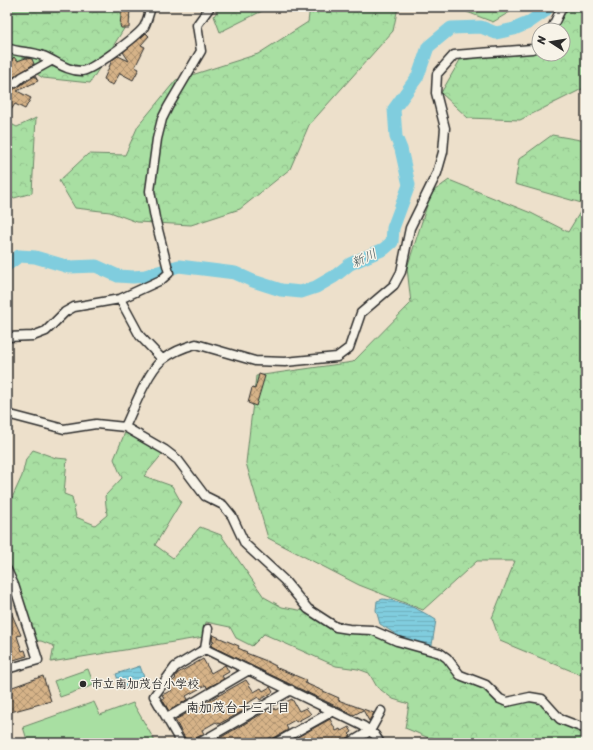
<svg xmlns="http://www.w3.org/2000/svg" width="593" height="750" font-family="Sriracha,'Klee One',sans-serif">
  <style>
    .grass { fill: #a8dfa2; stroke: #6a8566 }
    .forest { fill: url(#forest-crowns); stroke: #6a8566 }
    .water { fill: url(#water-rules); stroke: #5e8c96 }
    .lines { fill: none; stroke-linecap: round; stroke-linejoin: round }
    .river { stroke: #80cdde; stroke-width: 13 }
    .building { fill: url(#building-cross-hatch); stroke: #2b2b2b }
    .minor-casing { stroke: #2b2b2b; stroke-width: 11 }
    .minor { stroke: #f7f3e8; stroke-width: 8 }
    .poi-dot { fill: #2b2b2b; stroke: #f7f3e8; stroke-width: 1.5 }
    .labels { text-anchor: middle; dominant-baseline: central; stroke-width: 3; stroke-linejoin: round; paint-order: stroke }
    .poi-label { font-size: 12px; font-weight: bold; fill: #2b2b2b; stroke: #f7f3e8; text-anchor: start }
    .water-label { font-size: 13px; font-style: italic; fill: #405458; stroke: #f7f3e8 }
    .neighbourhood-label { font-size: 13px; font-weight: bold; fill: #2b2b2b; stroke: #f7f3e8 }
  </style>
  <defs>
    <pattern id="forest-crowns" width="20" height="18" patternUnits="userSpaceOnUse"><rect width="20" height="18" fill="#a8dfa2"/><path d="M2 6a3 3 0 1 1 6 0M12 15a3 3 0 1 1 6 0" fill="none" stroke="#91c08c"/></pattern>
    <pattern id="water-rules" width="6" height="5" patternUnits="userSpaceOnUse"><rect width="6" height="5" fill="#80cdde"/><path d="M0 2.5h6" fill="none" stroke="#6fb0bf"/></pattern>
    <pattern id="building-cross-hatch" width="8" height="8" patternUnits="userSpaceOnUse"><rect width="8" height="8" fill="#d6b388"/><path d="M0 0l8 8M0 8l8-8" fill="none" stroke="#ae926f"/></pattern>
  </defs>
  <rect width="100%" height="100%" fill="#ede0cb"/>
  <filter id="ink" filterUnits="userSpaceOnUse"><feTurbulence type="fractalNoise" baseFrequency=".025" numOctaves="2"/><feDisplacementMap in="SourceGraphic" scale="8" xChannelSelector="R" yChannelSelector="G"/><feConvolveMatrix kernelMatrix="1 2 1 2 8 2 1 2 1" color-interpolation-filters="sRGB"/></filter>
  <g filter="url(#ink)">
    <path class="grass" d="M88,669L94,685L60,697L54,681Z
      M94,702L100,715L133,703L156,743H28L23,727Z"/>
    <path class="forest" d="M7,7H125L130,19L90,83L43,78L26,67L7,66Z
      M220,7H270L220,32L214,16Z
      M310,7H398L393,31L309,125L290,169L240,209L191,225L137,222L110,212L75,208L59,181L88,154L125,155L138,126L176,80L258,54L308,22Z
      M462,7H518L493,22L467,12Z
      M569,7H586V87L520,120L468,118L441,93L460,60L539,49V54H563V30H555Z
      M36,118L32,193L7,200V122L17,127Z
      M552,135L586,141V677L500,641L492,618L515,561H477L423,610L359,585L268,538L246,463L256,376L353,362L411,303L407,268L431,193L449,180L531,213L568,232L585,204L515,184L519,159Z
      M126,430L164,452L144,476L172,486L181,502L155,545L173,558L200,527L221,535L264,597L282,607L310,612L326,622L370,631L441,655L460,677L480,683L499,700H542L553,714L586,732V743H441L405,728L409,704L393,699L377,687L369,673L358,669L336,666L264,634L252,646L236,638L230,627L206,622L204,637L51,662L54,646L41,641H35L11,570L7,565V509L22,476L26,459L33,450L56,458L67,459L64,494L72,497L76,517L95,525L107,515L105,496L122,478L114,459Z"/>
    <path class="water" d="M383,599C402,601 421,610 436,620L432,645C414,648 394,633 380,624L376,610L377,601Z
      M140,666L145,680L121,689L116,674Z"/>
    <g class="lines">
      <path class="river" d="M7,265L19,256L35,257L69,267L96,266L118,276L133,277L145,276L179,266L235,273L253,281L281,290L301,292L316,287L335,276L350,264L384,249L392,242L393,228L409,185L401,149L396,137L394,109L418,76L428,47L451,28L481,27L496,33L514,29L528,23L544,12L548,7"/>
    </g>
    <path class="building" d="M122,7H130L129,28H121L120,25Z
      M146,33L149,36L141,45L145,47L135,67L139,69L133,80L120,73L113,85L106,82L107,81L104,79L112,60L118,56L129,61L123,52Z
      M14,57L17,61L26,58L32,59L34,64L11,79L10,84L11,87L16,88L35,76L38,81L17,91L31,98L25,109L15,104L7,116V101L14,89L7,84V64Z
      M259,374L265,376L256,406L248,403L252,388L255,389Z
      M7,603L21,635L17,636L22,651L25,650L27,656L7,662V642L11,641L7,630Z
      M213,635L239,646L238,648L247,652L246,653L264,660L276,666L275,667L306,680L305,683L339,698L338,700L374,713L369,721L363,710L354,715L211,646L214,641L212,640Z
      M203,659L211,673L225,665L229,672L222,676L224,679L207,688L206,685L186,696L188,699L169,711L162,699L164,698L162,695L172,690L169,685L176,678L175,677L178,673Z
      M43,676L51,701L7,713V689Z
      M246,680L254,692L261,688L263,691L270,687L273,692L260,700L258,697L245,705L247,709L219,724L216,722L202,730L204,734L187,742L175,720Z
      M292,699L299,711L306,708L311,714L296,722L295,720L286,725L288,730L272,739L271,737L260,743H241L239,740L234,743H211L265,712L274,708L275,710L286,705L284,703Z
      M330,719L336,731L340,729L341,731L349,727L352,732L349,734L351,736L338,743H316L314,740L309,743H287Z"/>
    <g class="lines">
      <g class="minor-casing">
        <path id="minor" d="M551,30L562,7
          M7,48C19,53 31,51 43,56C56,61 66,71 82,71C92,70 138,36 144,27C147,22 149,13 151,7
          M15,83L22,77L51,61
          M120,299L140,336L162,359
          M7,337L33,336L46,331L65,312L74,307L120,299L161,280L169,273L155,218L150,191L157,139L162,119L168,107L201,51L197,25L210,7
          M7,414L64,429L96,424L125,427L165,450L178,460L205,496L223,505L232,516L245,544L284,580L308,609L336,627L349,629L372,630L397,641L440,653L447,658L460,675L486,685L500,699L507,702L530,697L542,699L560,719L586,729
          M125,427C133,410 148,371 162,360C171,353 185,347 196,344L255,361L285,362L337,357L349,348L361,313L394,285L401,272L410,228L437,173L443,152L445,128L436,93L437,74L454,55L532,49L539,46
          M7,570L14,585L38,660L7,669
          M205,649L208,629
          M167,718L249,670
          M181,743L154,696L175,667L205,649L363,726L375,735L380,743
          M199,743L291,690
          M276,743L333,711
          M350,743L370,731L381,711
          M430,743H432"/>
      </g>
      <use href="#minor" class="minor"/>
    </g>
  </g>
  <circle class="poi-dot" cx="83" cy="684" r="4"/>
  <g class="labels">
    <g class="poi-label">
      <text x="91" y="684">市立南加茂台小学校</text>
    </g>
    <g class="water-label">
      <text transform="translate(364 258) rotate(-25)">新川</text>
    </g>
    <g class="neighbourhood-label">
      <text x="238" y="707">南加茂台十三丁目</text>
    </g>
  </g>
  <rect width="593" height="750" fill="none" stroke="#f7f3e8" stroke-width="24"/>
  <rect x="12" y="12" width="569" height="726" fill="none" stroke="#2b2b2b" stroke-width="1.5" filter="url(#ink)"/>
  <g transform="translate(551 42) rotate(282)"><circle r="19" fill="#f7f3e8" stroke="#a5a39c"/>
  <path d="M0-3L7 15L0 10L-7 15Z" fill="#2b2b2b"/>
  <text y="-6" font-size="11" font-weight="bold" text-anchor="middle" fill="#2b2b2b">N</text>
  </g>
</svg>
